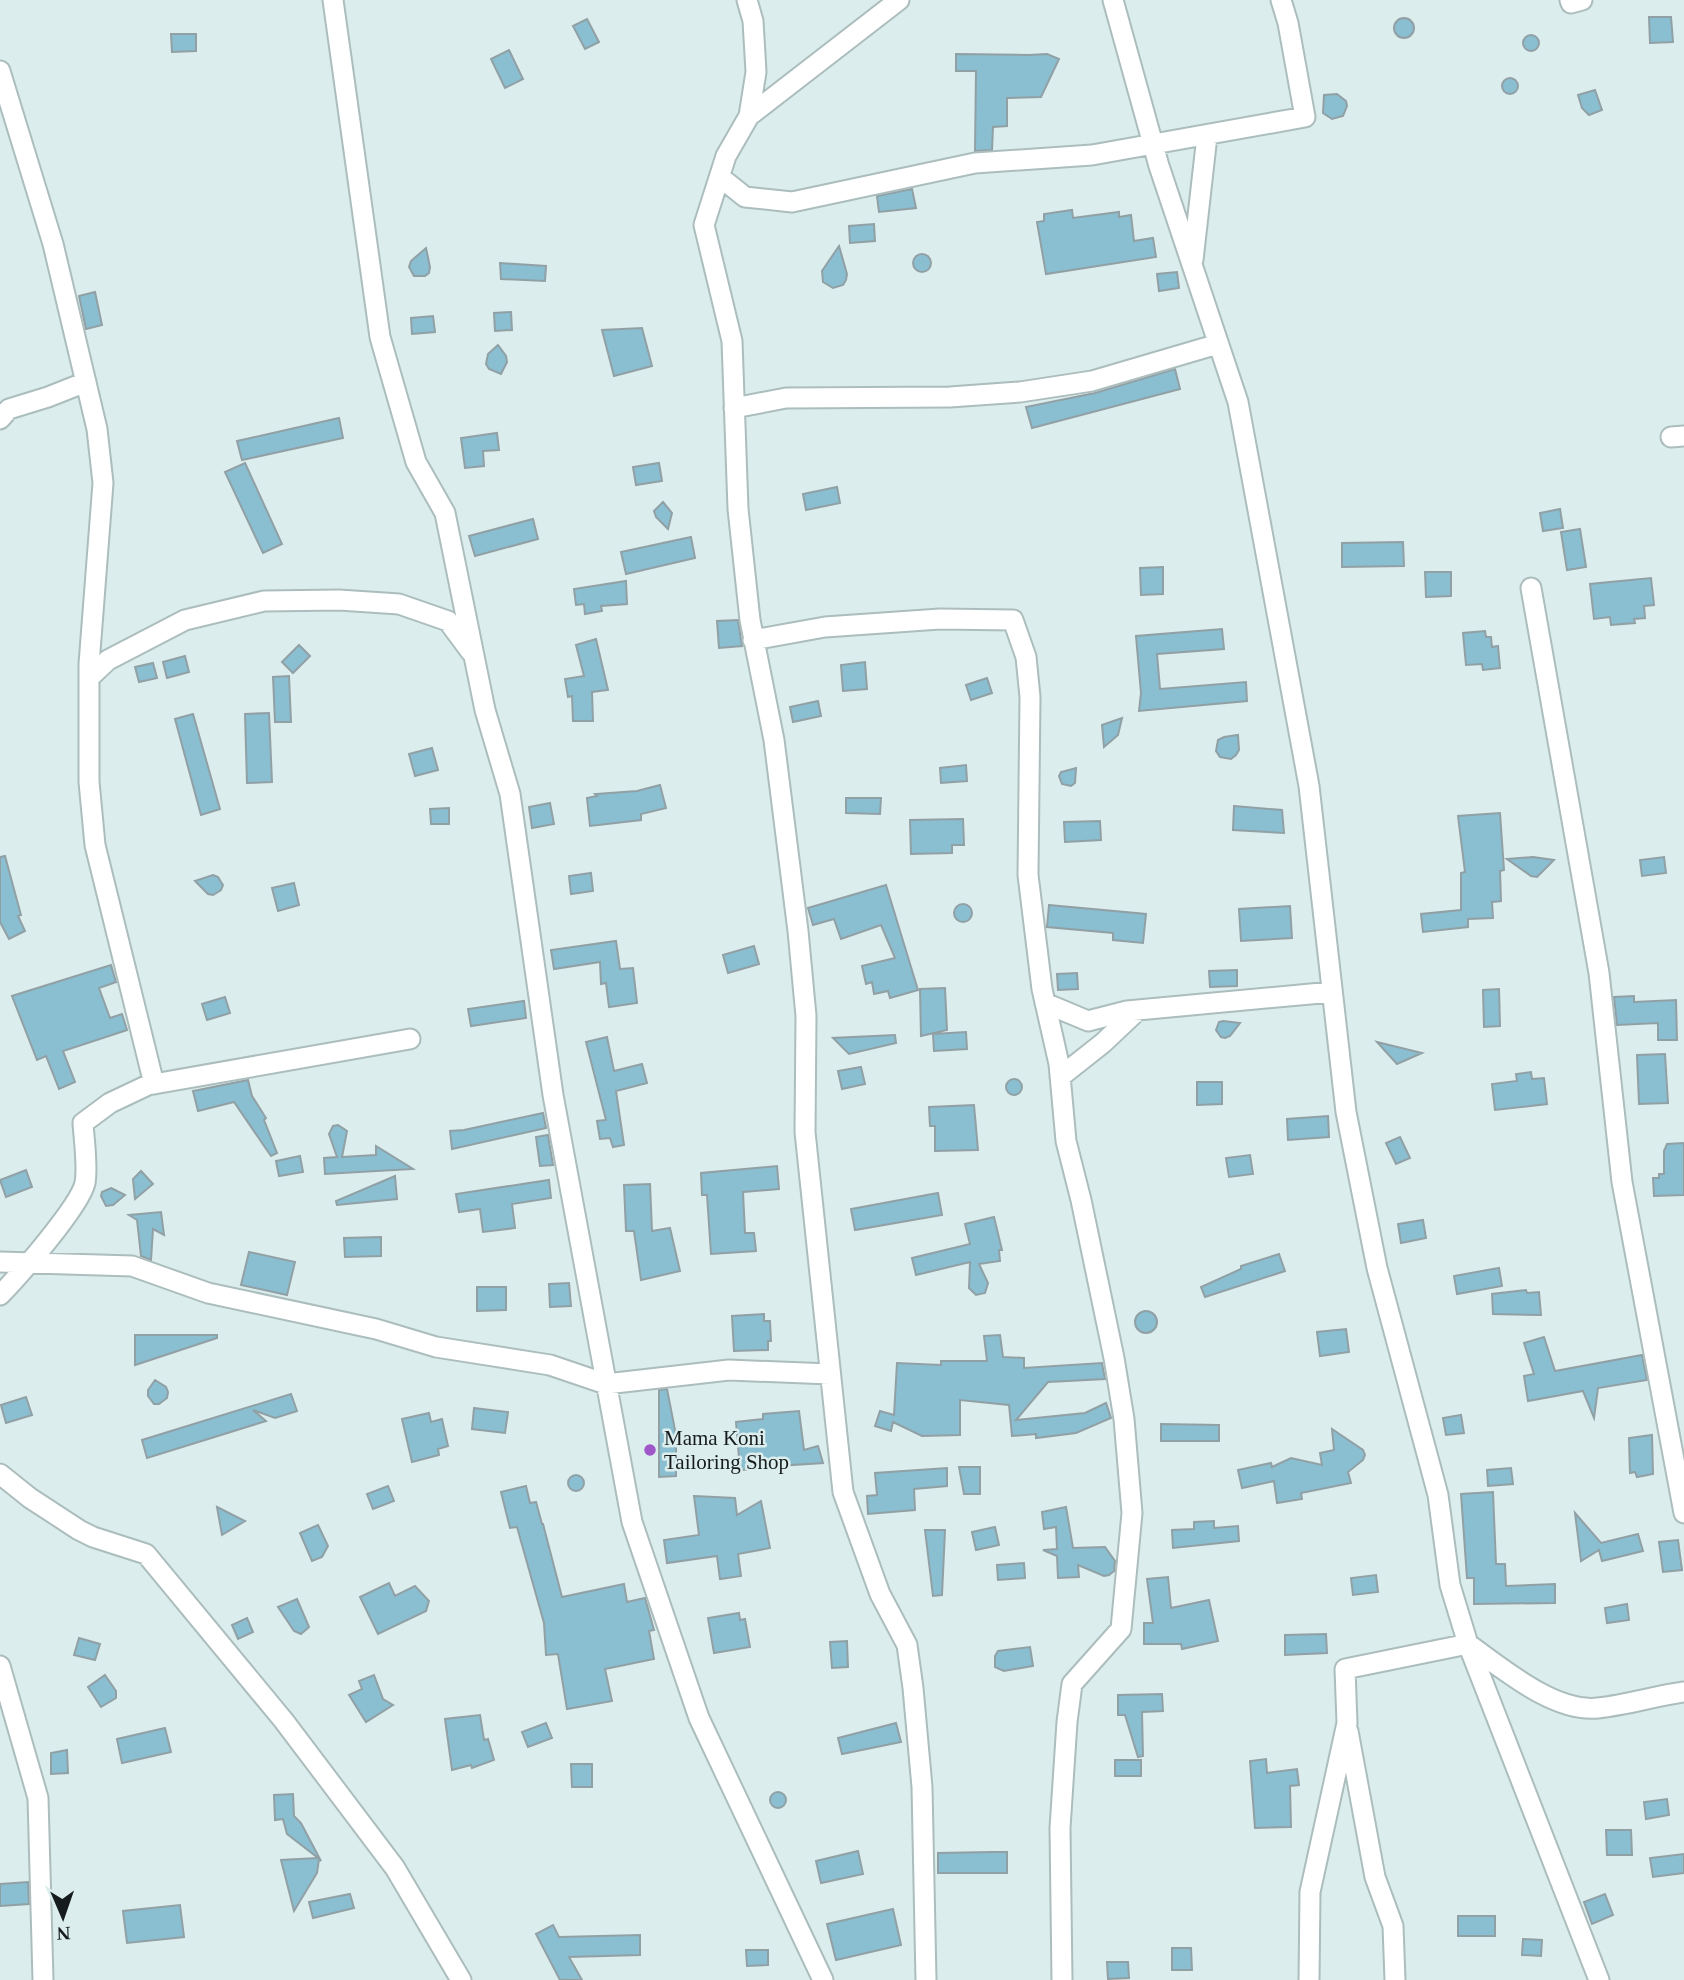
<svg xmlns="http://www.w3.org/2000/svg" width="1684" height="1980" font-family="'Times New Roman',serif">
  <style>
    .building { fill: #8abfd1; stroke: #91a0a5; stroke-width: 2 }
    .lines { fill: none; stroke-linecap: round; stroke-linejoin: round }
    .minor-casing { stroke: #acbdbd; stroke-width: 23 }
    .minor { stroke: #fff; stroke-width: 19 }
    .poi-dot { fill: #9f57ca; stroke: #dceded; stroke-width: 2.5 }
    .labels { text-anchor: middle; dominant-baseline: central; stroke-width: 5; stroke-linejoin: round; paint-order: stroke }
    .poi-label { font-size: 21px; fill: #161c1d; stroke: #dceded; text-anchor: start }
  </style>
  <rect width="100%" height="100%" fill="#dceded"/>
  <path class="building" d="M1649,17H1671L1673,42L1650,43Z
    M1394 28a10 10 0 1 1 20 0a10 10 0 1 1-20 0Z
    M587,19L599,42L585,49L573,26Z
    M171,34H196V51L172,52Z
    M1523 43a8 8 0 1 1 16 0a8 8 0 1 1-16 0Z
    M509,50L523,79L505,88L491,59Z
    M956,54L1029,55L1047,54L1059,59L1041,97L1007,98V126L993,127L992,150L975,151L976,71H956Z
    M1502 86a8 8 0 1 1 16 0a8 8 0 1 1-16 0Z
    M1595,90L1602,110L1589,115L1582,108L1578,95Z
    M1337,94L1346,101L1347,106L1343,116L1332,119L1323,113L1324,95Z
    M912,189L916,208L879,212L877,196Z
    M1072,210L1073,218L1119,212V217L1131,215L1134,241L1153,238L1156,257L1046,274L1037,222L1044,221V214Z
    M874,224L875,241L850,243L849,226Z
    M839,246L847,274L846,280L843,285L833,288L823,282L822,271Z
    M426,248L430,267L429,273L425,276H414L409,267L411,261Z
    M913 263a9 9 0 1 1 18 0a9 9 0 1 1-18 0Z
    M500,263L546,266L545,281L501,279Z
    M1177,272L1179,288L1159,291L1157,274Z
    M95,292L102,325L86,329L79,296Z
    M511,312L512,330L495,331L494,313Z
    M433,316L435,332L412,334L411,318Z
    M642,328L652,366L614,376L602,330Z
    M498,345L506,356L507,362L501,374L489,369L486,364L488,354Z
    M1175,369L1180,389L1032,428L1026,407L1095,393Z
    M339,418L343,438L242,460L237,441Z
    M497,433L499,450L483,451L484,466L465,468L461,438Z
    M245,463L282,544L263,553L225,472Z
    M659,463L662,481L636,485L633,467Z
    M837,487L840,503L806,510L803,494Z
    M663,502L672,513L668,529L656,517L654,511Z
    M1560,509L1563,528L1543,531L1540,513Z
    M533,519L538,539L475,556L469,536Z
    M1580,529L1586,567L1567,570L1561,532Z
    M691,537L695,558L626,574L621,552Z
    M1403,542L1404,566L1342,567V543Z
    M1163,567V594L1141,595L1140,568Z
    M1425,572H1451V596L1426,597Z
    M1651,578L1654,605L1644,606L1645,618L1634,619L1635,623L1611,625L1610,617L1594,619L1590,584Z
    M626,581L627,604L601,606L602,611L585,614L584,604L576,605L574,589Z
    M738,620L742,646L719,648L717,621Z
    M1222,629L1224,649L1157,654L1160,689L1246,682L1247,701L1139,711L1141,693L1136,636Z
    M1485,631L1486,637H1491L1492,647L1498,646L1500,668L1483,670L1482,664L1466,665L1463,633Z
    M596,639L608,690L592,692L593,721H573L572,696L568,697L565,679L584,676L576,645Z
    M299,645L310,656L293,673L282,662Z
    M185,656L189,672L167,678L163,662Z
    M865,662L867,689L843,691L841,665Z
    M153,663L157,678L139,682L135,667Z
    M289,676L291,722H275L273,677Z
    M987,678L992,693L971,700L966,685Z
    M818,701L821,716L793,722L790,707Z
    M269,713L272,782L247,783L245,714Z
    M193,714L220,809L201,815L175,719Z
    M1122,718L1118,735L1104,747L1102,725Z
    M1238,735L1239,750L1236,755L1231,759L1220,757L1216,751L1218,740L1224,737Z
    M432,748L438,770L415,776L409,754Z
    M966,765L967,781L941,783L940,768Z
    M1076,768L1075,783L1071,786L1062,784L1059,776L1061,772Z
    M660,785L666,808L641,814V820L590,826L587,798L597,796L595,794L637,791Z
    M846,798H881L880,814L846,813Z
    M550,803L554,824L532,828L529,807Z
    M1234,806L1282,810L1284,833L1233,830Z
    M449,808V824H431L430,809Z
    M1500,813L1504,870L1500,871L1501,901L1492,902L1493,918L1468,919V927L1423,932L1421,914L1461,910V873L1465,872L1458,816Z
    M963,819L964,845H952V853L911,854L910,820Z
    M1100,821L1101,840L1065,842L1064,822Z
    M5,856L21,915L18,916L25,931L9,939L0,922V857Z
    M1533,857L1554,860L1537,877L1531,876L1507,859Z
    M1664,857L1666,873L1642,876L1640,860Z
    M591,873L593,891L571,894L569,876Z
    M213,875L218,877L223,885L221,890L213,895L208,894L195,881Z
    M294,883L299,905L278,911L272,888Z
    M886,885L918,990L890,998L888,991L874,994L872,982L866,984L862,966L895,958L881,925L841,939L834,919L813,925L808,908Z
    M954 913a9 9 0 1 1 18 0a9 9 0 1 1-18 0Z
    M1049,905L1146,914L1143,943L1113,940V933L1047,927Z
    M1290,906L1292,938L1241,941L1239,909Z
    M616,941L620,969L633,968L637,1003L609,1007L606,983L601,984L600,962L554,969L551,950Z
    M754,946L759,964L728,973L723,955Z
    M111,965L116,982L99,988L110,1018L122,1014L127,1030L63,1051L75,1082L59,1089L46,1056L37,1060L12,996Z
    M1237,970V986L1210,987L1209,971Z
    M1077,973L1078,989L1058,990L1057,974Z
    M945,988L947,1030L921,1036L920,989Z
    M1499,989L1500,1026L1484,1027L1483,990Z
    M1634,996V1002L1676,1000L1677,1040H1658V1023L1617,1025L1614,997Z
    M225,997L230,1013L207,1020L202,1004Z
    M524,1001L526,1018L471,1026L468,1009Z
    M1223,1021L1240,1023L1230,1036L1225,1038L1221,1037L1216,1030L1219,1022Z
    M966,1032L967,1049L934,1051L933,1034Z
    M895,1035L896,1043L849,1054L833,1038Z
    M607,1037L614,1071L642,1064L647,1083L616,1091L624,1145L613,1147L610,1138L600,1139L597,1121L606,1120L586,1042Z
    M1377,1042L1422,1053L1397,1064Z
    M1665,1054L1668,1103L1639,1104L1637,1055Z
    M861,1067L865,1084L842,1089L838,1071Z
    M1531,1072L1532,1079L1544,1078L1547,1104L1495,1110L1492,1084L1517,1081L1516,1074Z
    M1006 1087a8 8 0 1 1 16 0a8 8 0 1 1-16 0Z
    M248,1080L252,1096L266,1118L264,1120L277,1153L271,1156L234,1102L198,1111L193,1091Z
    M1197,1082H1222V1104L1197,1105Z
    M974,1105L978,1150L935,1151V1126H930L929,1107Z
    M543,1113L546,1128L452,1149L450,1131L464,1130Z
    M1328,1116L1329,1137L1288,1140L1287,1119Z
    M338,1125L347,1131L342,1157L376,1155V1146L413,1169L325,1174L324,1158L337,1157L329,1134L333,1126Z
    M548,1135L553,1165L540,1166L536,1137Z
    M1400,1137L1410,1158L1396,1164L1386,1143Z
    M1684,1143V1195L1654,1196L1653,1178H1659V1174H1664V1151L1667,1144Z
    M1250,1155L1253,1174L1229,1177L1226,1158Z
    M300,1156L303,1172L279,1176L276,1161Z
    M777,1166L779,1189L743,1192L745,1233H754L756,1251L711,1254L707,1195H702L701,1173Z
    M26,1170L32,1187L6,1197L0,1180Z
    M141,1171L153,1184L135,1199L133,1179Z
    M395,1176L397,1199L337,1205L336,1201Z
    M549,1180L551,1198L512,1204L515,1228L483,1232L480,1209L459,1212L456,1194Z
    M650,1184L652,1231L670,1228L680,1271L641,1280L634,1231H626L624,1185Z
    M111,1188L125,1195L113,1205L106,1206L101,1196L102,1192Z
    M938,1193L942,1215L855,1230L851,1209Z
    M161,1212L164,1235L153,1229L151,1260L141,1256L137,1220L129,1215Z
    M994,1217L1002,1250H999L1000,1261L979,1264L988,1283L985,1293L976,1295L969,1288L970,1262L916,1275L912,1258L970,1244L965,1224Z
    M1423,1220L1426,1238L1401,1243L1398,1224Z
    M381,1237V1256L345,1257L344,1238Z
    M249,1252L295,1262L287,1295L241,1285Z
    M1279,1254L1285,1271L1205,1297L1201,1287L1241,1269V1266Z
    M1499,1268L1502,1286L1457,1294L1454,1276Z
    M569,1283L571,1306L550,1307L549,1284Z
    M477,1287H506V1310L477,1311Z
    M1526,1290L1527,1293L1539,1292L1541,1315L1493,1314L1492,1294Z
    M1135 1322a11 11 0 1 1 22 0a11 11 0 1 1-22 0Z
    M764,1314V1321H770L771,1341H768V1350L734,1351L732,1316Z
    M1346,1329L1349,1352L1320,1356L1317,1332Z
    M135,1335H217V1338L135,1365Z
    M1000,1335L1003,1357L1024,1358V1368L1102,1363L1105,1379L1048,1382L1016,1420L1085,1413L1106,1403L1111,1418L1076,1433L1036,1438V1434L1012,1436L1009,1405L960,1400V1435L922,1436L893,1422L891,1431L875,1426L880,1411L894,1415L897,1363L941,1365V1361H987L984,1336Z
    M1544,1337L1555,1371L1642,1355L1647,1380L1598,1388L1594,1418L1583,1391L1528,1401L1524,1376L1534,1374L1524,1343Z
    M155,1380L166,1387L168,1392L167,1398L159,1404H154L148,1396V1390Z
    M667,1389L676,1435V1476L659,1477V1390Z
    M291,1394L297,1411L275,1418L253,1410L266,1421L147,1458L142,1440Z
    M26,1397L32,1415L6,1423L1,1405Z
    M474,1408L508,1412L505,1433L472,1429Z
    M799,1411L804,1450L818,1446L823,1463L760,1467V1469L740,1470L736,1422L763,1419V1414Z
    M429,1413L431,1422L442,1419L448,1446L438,1449L439,1455L412,1462L402,1419Z
    M1461,1415L1464,1433L1446,1435L1443,1418Z
    M1161,1424L1219,1425V1441H1161Z
    M1332,1429L1363,1450L1365,1455L1363,1460L1348,1472L1351,1483L1301,1493L1302,1499L1277,1503L1274,1481L1242,1488L1238,1470L1271,1463L1272,1467L1291,1458L1322,1465L1320,1453L1334,1450Z
    M1652,1435L1653,1474L1637,1477L1635,1472L1630,1473L1629,1438Z
    M959,1467H980V1494H964Z
    M947,1468V1486L914,1489L915,1510L868,1514L867,1496L877,1495L875,1473Z
    M1511,1468L1513,1484L1488,1486L1487,1470Z
    M568 1483a8 8 0 1 1 16 0a8 8 0 1 1-16 0Z
    M388,1486L394,1501L373,1509L367,1494Z
    M526,1486L530,1503L536,1502L542,1524H543L562,1597L624,1584L627,1602L645,1598L654,1630L649,1631L654,1659L605,1669L612,1701L567,1709L558,1654L546,1655L544,1623L517,1527L510,1528L501,1492Z
    M1493,1492L1496,1564H1505L1506,1586L1555,1584V1603L1474,1604V1578H1467L1461,1494Z
    M694,1496L735,1498L737,1515L761,1501L770,1548L738,1554L741,1576L720,1579L717,1556L667,1563L664,1540L699,1535Z
    M217,1507L245,1521L222,1535Z
    M1066,1507L1073,1548L1105,1547L1115,1561L1114,1571L1109,1575L1104,1576L1078,1565L1079,1577L1058,1578L1057,1556L1043,1550L1057,1549L1056,1527L1044,1529L1042,1512Z
    M1575,1513L1601,1543L1638,1534L1643,1551L1602,1561L1599,1550L1581,1561Z
    M1214,1521V1528L1238,1526L1239,1541L1173,1548L1172,1530L1194,1529V1522Z
    M318,1525L328,1546L322,1557L312,1561L300,1533Z
    M995,1527L999,1545L976,1550L972,1532Z
    M925,1530H945L942,1595L933,1596Z
    M1678,1540L1682,1570L1663,1572L1659,1542Z
    M1024,1563L1025,1578L998,1580L997,1565Z
    M1376,1575L1378,1592L1353,1595L1351,1578Z
    M1168,1577L1171,1608L1209,1600L1218,1641L1182,1649L1181,1644H1144V1623H1153L1147,1579Z
    M389,1583L395,1596L415,1586L429,1601L426,1611L378,1634L360,1597Z
    M297,1599L309,1627L301,1634L294,1631L278,1607Z
    M1627,1604L1629,1620L1607,1623L1605,1608Z
    M739,1613L740,1620L745,1619L750,1647L714,1653L708,1618Z
    M247,1618L253,1632L238,1639L232,1625Z
    M1326,1634L1327,1653L1285,1655V1635Z
    M79,1638L100,1644L95,1660L74,1655Z
    M847,1641L848,1667L832,1668L830,1642Z
    M1030,1647L1033,1666L1004,1671L995,1667V1656L998,1651Z
    M105,1675L116,1691V1698L101,1707L88,1687Z
    M374,1675L383,1699L393,1705L366,1722L349,1695L362,1689L359,1681Z
    M1162,1694L1163,1711L1142,1712L1143,1756L1138,1757L1125,1715H1118V1695Z
    M480,1715L484,1740L488,1739L494,1760L472,1768L471,1765L452,1770L445,1719Z
    M546,1723L552,1738L528,1747L522,1732Z
    M896,1723L901,1742L842,1754L838,1738Z
    M165,1728L171,1752L122,1763L117,1739Z
    M67,1750L68,1773L51,1774V1753Z
    M1266,1759L1267,1773L1297,1769L1299,1785L1290,1786L1291,1827L1255,1828L1250,1761Z
    M1115,1760H1141V1776H1115Z
    M571,1764H592V1787H572Z
    M770 1800a8 8 0 1 1 16 0a8 8 0 1 1-16 0Z
    M293,1794L294,1816L301,1823L321,1861L319,1859L317,1873L294,1911L281,1860L318,1858L287,1834L283,1819L275,1820L274,1795Z
    M1667,1799L1669,1815L1646,1819L1644,1802Z
    M1606,1830H1631L1632,1855H1607Z
    M858,1851L863,1874L821,1883L816,1861Z
    M992,1852H1007V1873H938V1853Z
    M1684,1854V1873L1653,1877L1650,1858Z
    M28,1882L29,1904L0,1906V1884Z
    M350,1894L354,1908L313,1918L309,1902Z
    M1605,1894L1613,1915L1592,1924L1584,1902Z
    M180,1905L184,1937L127,1943L123,1911Z
    M893,1909L901,1945L836,1960L827,1924Z
    M1458,1916H1495V1936H1458Z
    M553,1925L559,1937L640,1935V1955L569,1957L582,1980H560L536,1934Z
    M1523,1939L1542,1940L1541,1956L1522,1955Z
    M1172,1948H1191L1192,1970H1172Z
    M746,1950H768V1965L747,1966Z
    M1107,1962H1128L1129,1978L1108,1979Z"/>
  <g class="lines">
    <g class="minor-casing">
      <path id="minor" d="M333,0L380,337L416,462L445,513L485,710L510,794L553,1095L632,1522L699,1718L823,1980
        M747,0L753,21L756,72L749,116L726,156L704,225L732,341L738,509L750,620L774,740L798,931L806,1016L805,1132L843,1492L880,1594L907,1645L913,1688L922,1787L926,1980
        M1113,0L1159,166L1238,402L1309,786L1346,1112L1377,1268L1438,1495L1450,1585L1468,1644L1599,1980
        M1570,0L1571,3L1582,0
        M0,71L53,244L97,429L103,483L89,664V782L95,845L154,1084
        M749,116L899,0
        M720,177L745,197L792,202L975,163L1092,155L1305,117L1288,23L1281,0
        M1193,260L1207,136
        M734,408L786,398L950,397L1020,392L1092,381L1218,344
        M0,419L9,409L48,397L86,382
        M1671,437L1684,436
        M1531,588L1599,973L1622,1182L1684,1513
        M753,640L825,627L940,619L1013,620L1026,657L1030,697L1028,875L1042,989L1059,1064L1066,1141L1081,1200L1114,1358L1124,1419L1132,1513L1121,1629L1072,1684L1067,1722L1060,1828L1062,1980
        M89,678L108,660L185,620L264,601L339,600L399,604L448,621L471,652
        M1045,1003L1088,1021L1127,1011L1332,992
        M1060,1077L1103,1043L1138,1010
        M0,1262L132,1266L208,1293L376,1329L436,1347L550,1365L606,1384L729,1370L830,1374
        M0,1295C18,1277 80,1206 85,1183C88,1166 84,1140 83,1123L110,1103L148,1085L410,1039
        M0,1474L30,1498L79,1530L93,1537L146,1554L284,1721L395,1868L461,1980
        M0,1666L38,1798L43,1980
        M1348,1731L1375,1877L1393,1926L1395,1980
        M1309,1980L1310,1892L1347,1723L1345,1669L1468,1644C1502,1668 1554,1713 1598,1708C1627,1705 1655,1696 1684,1692"/>
    </g>
    <use href="#minor" class="minor"/>
  </g>
  <circle class="poi-dot" cx="650" cy="1450" r="7"/>
  <g class="labels">
    <g class="poi-label">
      <text x="664" y="1438">Mama Koni<tspan x="664" dy="24">Tailoring Shop</tspan></text>
    </g>
  </g>
  <g transform="translate(63 1917) rotate(178)" stroke="#dceded" stroke-width="5" paint-order="stroke">
  <path d="M0-5L12 26L0 18L-12 26Z" fill="#161c1d"/>
  <text y="-10" font-size="19" font-weight="bold" text-anchor="middle" fill="#161c1d">N</text>
  </g>
</svg>
